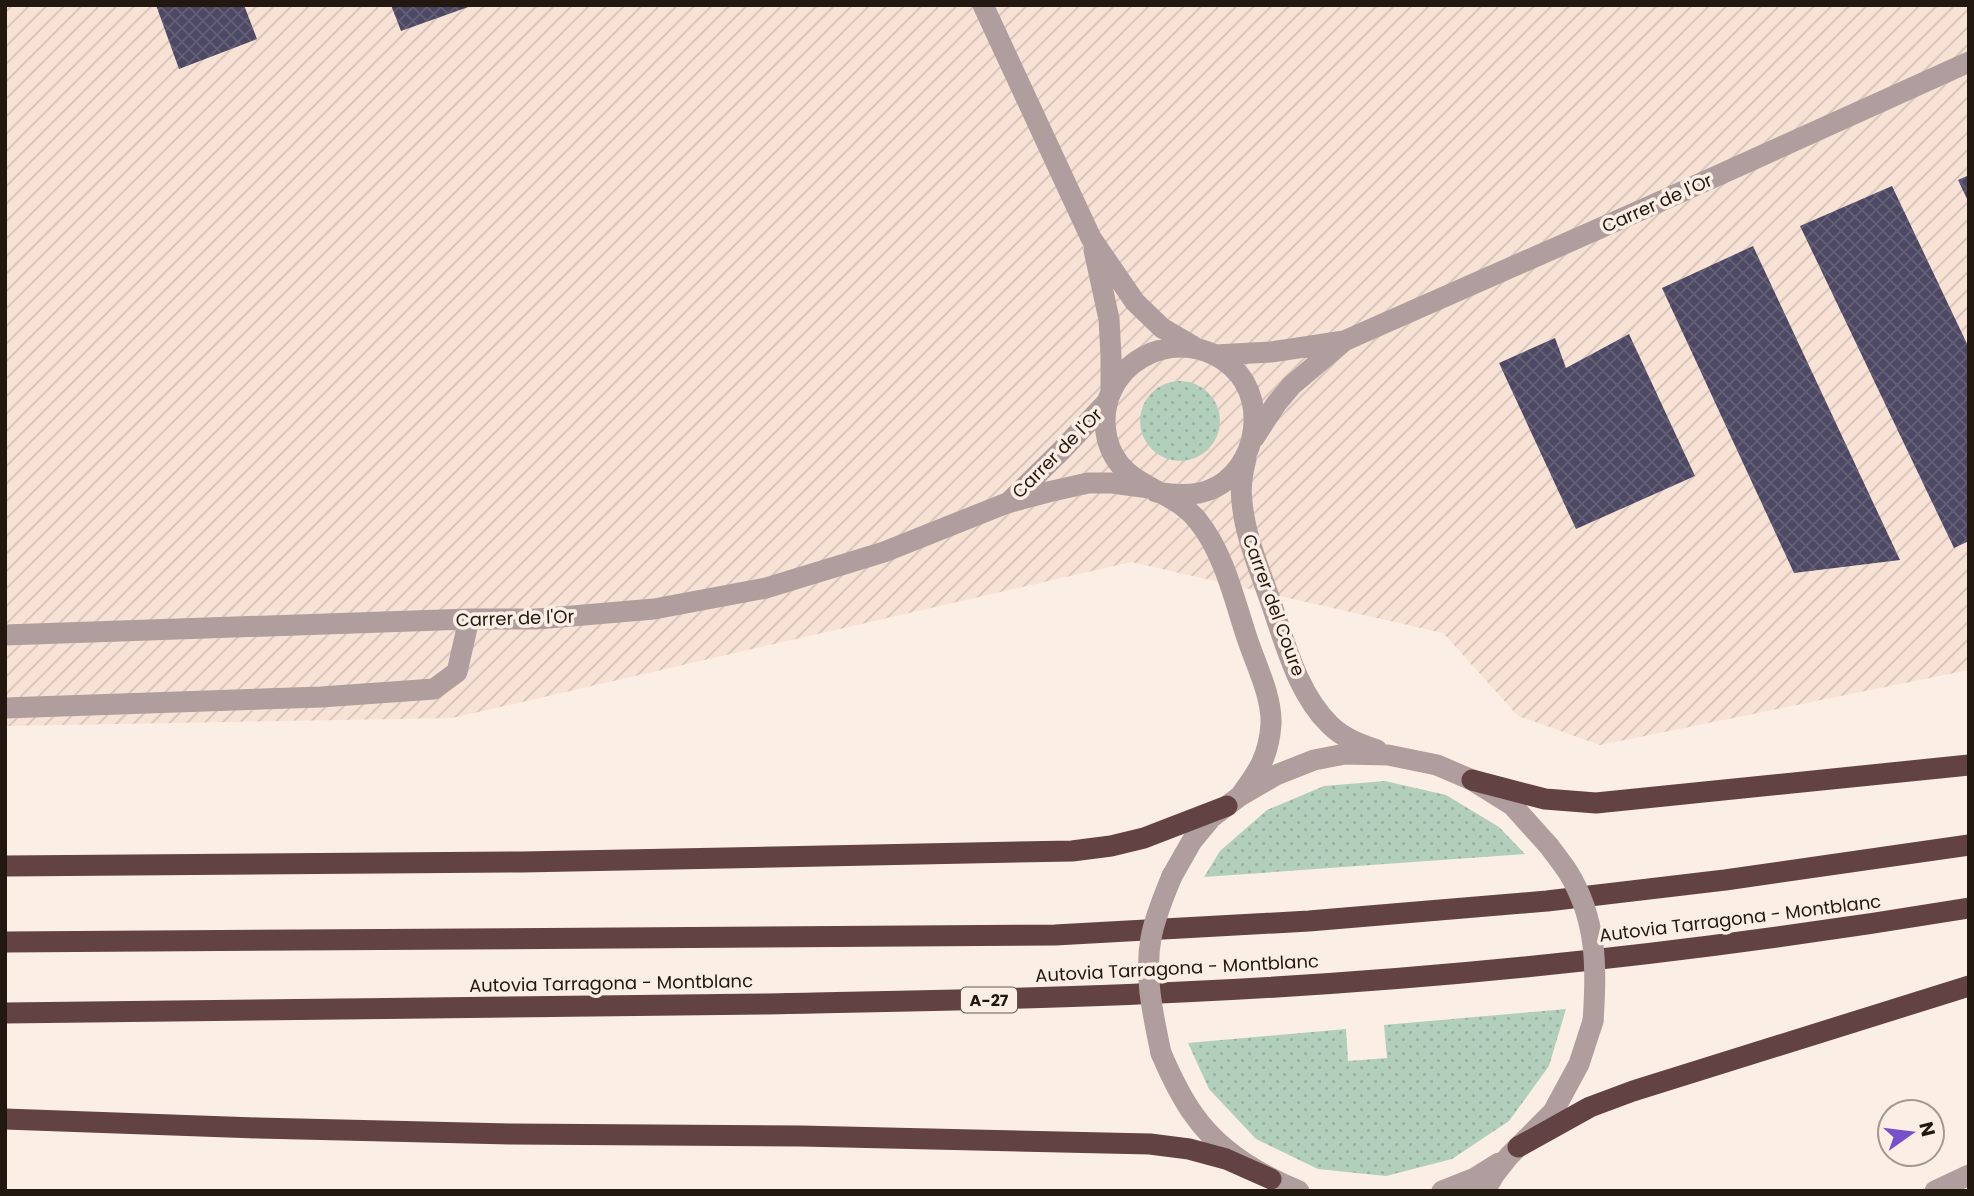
<svg xmlns="http://www.w3.org/2000/svg" width="1974" height="1196" font-family="Poppins,sans-serif">
  <style>
    .industrial { fill: url(#industrial-furrows) }
    .grass { fill: url(#grass-dots) }
    .building { fill: url(#building-cross-hatch) }
    .lines { fill: none; stroke-linecap: round; stroke-linejoin: round }
    .minor { stroke: #b09e9e; stroke-width: 21 }
    .highway { stroke: #634244; stroke-width: 21 }
    .minor-bridge { stroke: #b09e9e; stroke-width: 21 }
    .labels { text-anchor: middle; dominant-baseline: central; stroke-width: 7; stroke-linejoin: round; paint-order: stroke }
    .shield { fill: #fbeee5; stroke: #645850; stroke-width: 2 }
    .shield-label { font-size: 16px; font-weight: bold; fill: #231810 }
    .street-label { font-size: 18px; fill: #231810; stroke: #fbeee5 }
  </style>
  <defs>
    <pattern id="industrial-furrows" width="10" height="10" patternUnits="userSpaceOnUse" patternTransform="scale(1.75)"><rect width="10" height="10" fill="#f8e2d5"/><path d="M-1 1l2-2M0 10L10 0M9 11l2-2" fill="none" stroke="#d4c1b6"/></pattern>
    <pattern id="grass-dots" width="8" height="8" patternUnits="userSpaceOnUse" patternTransform="scale(1.75)"><rect width="8" height="8" fill="#b2cfbc"/><path d="M2 2h.1M6 6h.1" fill="none" stroke="#99b1a1" stroke-width="1.8" stroke-linecap="round"/></pattern>
    <pattern id="building-cross-hatch" width="8" height="8" patternUnits="userSpaceOnUse" patternTransform="scale(1.75)"><rect width="8" height="8" fill="#4d4965"/><path d="M0 0l8 8M0 8l8-8" fill="none" stroke="#636075"/></pattern>
  </defs>
  <rect width="100%" height="100%" fill="#fbeee5"/>
  <path class="industrial" d="M5,5H1969V670L1600,745L1518,716L1443,633L1131,562L452,718L5,726Z"/>
  <path class="grass" d="M1140 421a40 40 0 1 1 80 0a40 40 0 1 1-80 0Z
    M1385,781L1446,795L1499,827L1525,854L1204,877L1220,851L1267,810L1324,786Z
    M1566,1009L1549,1066L1509,1121L1452,1159L1386,1176L1318,1169L1256,1139L1209,1089L1188,1043L1346,1029L1348,1061L1387,1058L1384,1025Z"/>
  <path class="building" d="M156,5H244L257,39L179,69Z
    M391,5H471V6L401,31Z
    M1969,175V203L1958,180Z
    M1892,186L1969,348V541L1954,548L1800,226Z
    M1753,246L1900,560L1794,573L1662,288Z
    M1629,334L1695,476L1576,529L1499,363L1555,338L1566,368Z"/>
  <g class="lines">
    <path class="minor" d="M983,5L1091,238L1135,302L1162,328L1193,346
      M1094,250L1109,319L1111,356V391
      M1215,355L1271,352L1344,341L1648,207L1969,62
      M1254,438L1276,404L1292,385L1343,342
      M1246,459C1242,474 1240,487 1242,502C1245,536 1259,568 1270,600C1285,642 1297,693 1330,725C1343,738 1360,744 1377,750
      M1156,492C1171,494 1184,496 1199,493C1254,482 1273,404 1232,367C1177,318 1091,366 1107,438C1119,489 1171,486 1198,521C1224,553 1234,599 1247,638C1256,665 1272,696 1271,724C1269,756 1258,772 1240,796
      M1009,502L1062,450L1107,402
      M5,635L469,619H537L654,609L766,588L884,552L1007,503L1048,492L1088,483H1112L1149,488
      M5,708L321,697L434,689L457,672L469,619
      M1172,876L1192,841L1211,818L1240,796L1276,775L1314,760L1345,754L1388,755L1437,765L1472,780L1512,805L1549,846
      M1161,1053C1170,1074 1180,1096 1194,1115C1219,1151 1260,1175 1299,1191
      M1442,1191L1475,1178L1499,1163
      M1485,1191L1494,1175L1509,1156L1553,1112L1579,1064L1593,1021
      M1935,1191L1969,1175"/>
    <path class="highway" d="M1472,780L1545,799L1596,803L1969,765
      M5,866L522,862L1072,851L1111,846L1144,838L1227,806
      M5,942L1055,935L1309,921L1547,901L1725,880L1969,845
      M5,1013C259,1009 513,1008 767,1004C905,1001 1044,999 1182,992C1446,980 1709,951 1969,908
      M5,1119L258,1128L511,1134L801,1136L1150,1144L1189,1149L1226,1159L1271,1179
      M1518,1147L1590,1107L1633,1091L1969,986"/>
    <path class="minor-bridge" d="M1549,846C1555,854 1562,863 1568,872C1597,919 1597,968 1593,1021
      M1161,1053C1153,1015 1144,976 1151,938C1155,916 1164,896 1172,876"/>
  </g>
  <g class="labels">
    <rect class="shield" x="961" y="987.5" width="56" height="25" rx="5"/>
    <g class="shield-label">
      <text x="989" y="1000">A-27</text>
    </g>
    <g class="street-label">
      <text transform="translate(1657 203) rotate(-24)">Carrer de l'Or</text>
      <text transform="translate(1057 453) rotate(-45)">Carrer de l'Or</text>
      <text transform="translate(1274 605) rotate(70)">Carrer del Coure</text>
      <text transform="translate(515 618) rotate(-2)">Carrer de l'Or</text>
      <text transform="translate(1740 918) rotate(-7)">Autovia Tarragona - Montblanc</text>
      <text transform="translate(1177 968) rotate(-3)">Autovia Tarragona - Montblanc</text>
      <text transform="translate(611 983) rotate(-1)">Autovia Tarragona - Montblanc</text>
    </g>
  </g>
  <rect width="1974" height="1196" fill="none" stroke="#231810" stroke-width="14"/>
  <g transform="translate(1911 1133) rotate(76)"><circle r="33" fill="#fbeee5" stroke="#a59890" stroke-width="2"/>
  <path d="M0-5L12 26L0 18L-12 26Z" fill="#7850c9"/>
  <text y="-10" font-size="19" font-weight="bold" text-anchor="middle" fill="#231810">N</text>
  </g>
</svg>
